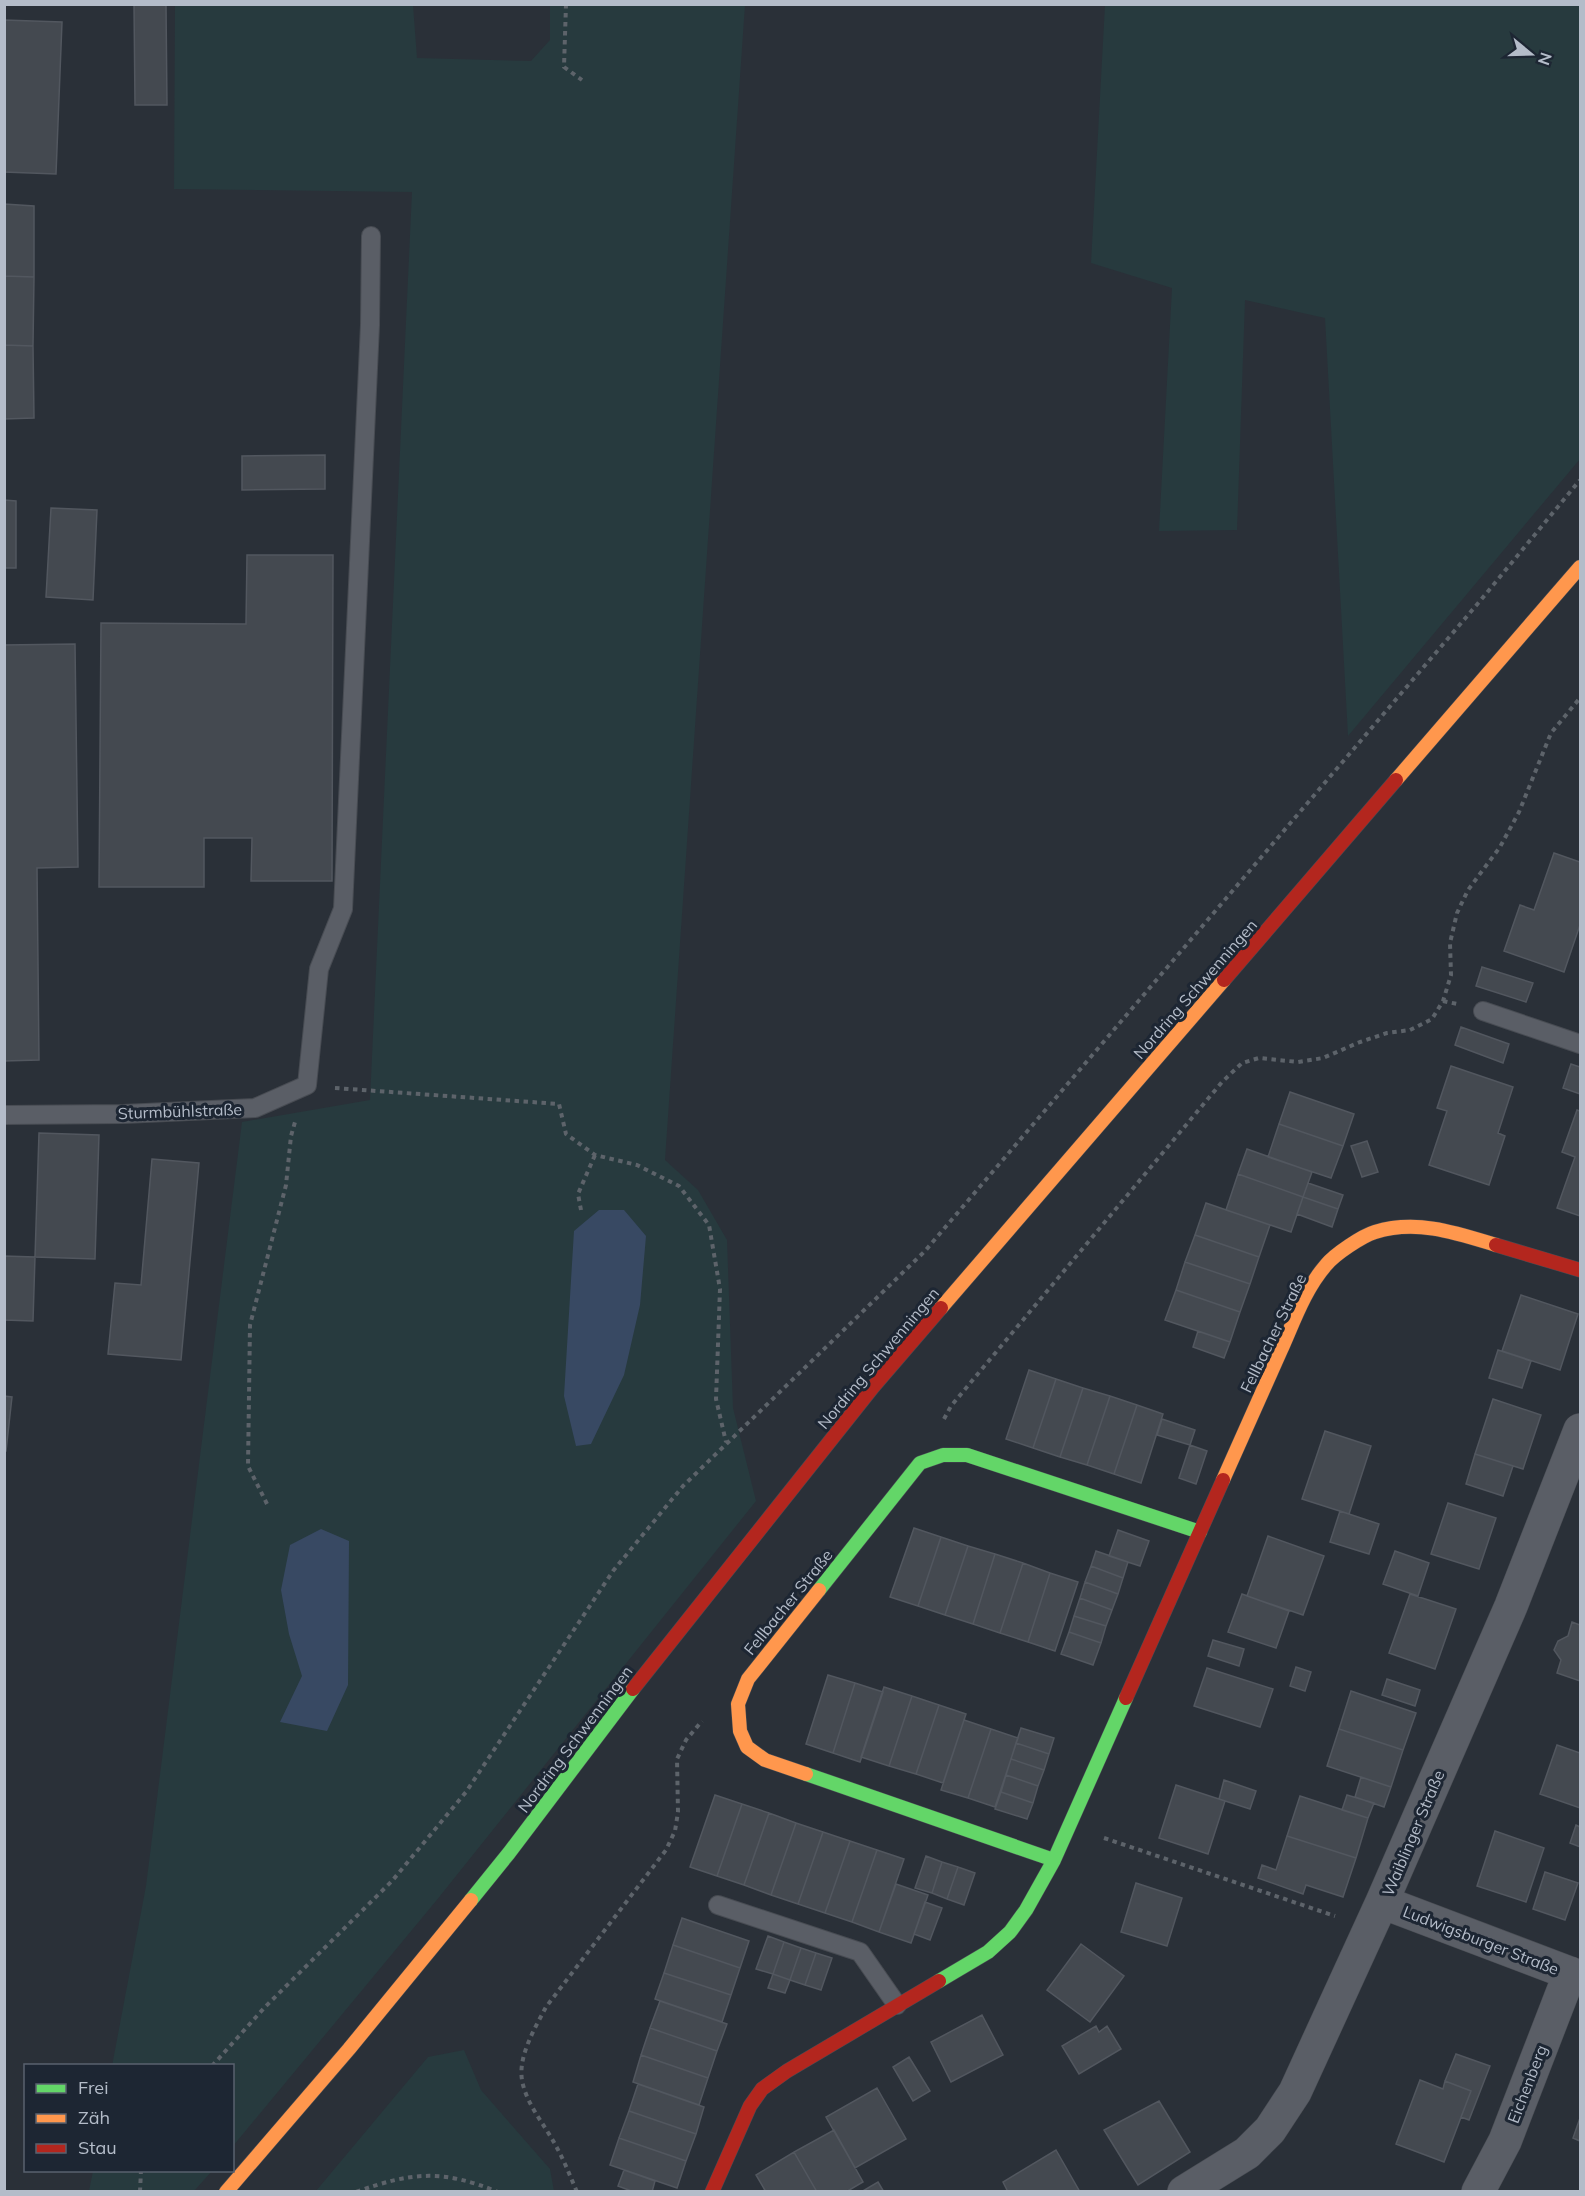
<svg xmlns="http://www.w3.org/2000/svg" width="1585" height="2196" font-family="Mulish,sans-serif">
  <style>
    .green { fill: #273a3e }
    .water { fill: #384963 }
    .building { fill: #444950; stroke: #52575f; stroke-width: 1.5 }
    .lines { fill: none; stroke-linecap: round; stroke-linejoin: round }
    .lane-casing { stroke: #484c53; stroke-width: 20 }
    .street-casing { stroke: #484c53; stroke-width: 34 }
    .fast-casing { stroke: #484c53; stroke-width: 15 }
    .slow-casing { stroke: #484c53; stroke-width: 15 }
    .jam-casing { stroke: #484c53; stroke-width: 15 }
    .path { stroke: #5d636a; stroke-width: 4; stroke-dasharray: 4.5 4.5; stroke-linecap: butt }
    .lane { stroke: #5a5e66; stroke-width: 18 }
    .street { stroke: #5a5e66; stroke-width: 33 }
    .fast { stroke: #63d668; stroke-width: 14 }
    .slow { stroke: #ff974d; stroke-width: 14 }
    .jam { stroke: #b3261e; stroke-width: 14 }
    .labels { text-anchor: middle; dominant-baseline: central; stroke-width: 6; stroke-linejoin: round; paint-order: stroke }
    .street-label { font-size: 16px; fill: #b4bcc9; stroke: #1d2633 }
  </style>
  <rect width="100%" height="100%" fill="#2a3038"/>
  <path class="green" d="M175,5H413L417,58L531,61L550,40V5H745L665,1160L698,1190L727,1240L733,1408L756,1501L436,1901L233,2146L232,2066H112L146,1886L242,1122L370,1100L412,192L174,189Z
    M1105,5H1580V459L1348,736L1325,318L1245,300L1237,530L1159,531L1172,288L1091,263Z
    M464,2050L481,2090L550,2169L554,2191H316L428,2057Z
    M93,2171V2170L212,2171L194,2191H89Z"/>
  <path class="water" d="M599,1210H624L646,1236L640,1305L624,1375L591,1444L576,1446L564,1396L574,1231Z
    M321,1529L349,1541L348,1685L327,1731L280,1722L302,1676L289,1634L281,1590L290,1545Z"/>
  <path class="building" d="M134,4H166L167,105H135Z
    M4,20L62,22L56,174L4,172Z
    M4,204L34,206V277L4,276Z
    M4,276L34,277L33,346L4,345Z
    M4,345L33,346L34,418L4,419Z
    M325,455V489L242,490V456Z
    M4,500L16,501V568H4Z
    M51,508L97,510L93,600L46,597Z
    M247,555H333L332,881H251L252,838H204V887H99L101,623L246,624Z
    M75,644L78,867L37,868L39,1060L4,1061V645Z
    M1554,853L1580,862V925L1564,972L1504,951L1520,905L1534,910Z
    M1482,967L1533,983L1526,1002L1476,986Z
    M1461,1027L1509,1044L1503,1063L1455,1045Z
    M1571,1064L1580,1067V1094L1563,1088Z
    M1451,1066L1513,1087L1498,1133L1505,1136L1489,1185L1429,1165L1447,1111L1437,1108Z
    M1290,1092L1354,1114L1343,1146L1279,1124Z
    M1577,1110L1580,1111V1216L1557,1208L1575,1157L1562,1152Z
    M1279,1124L1343,1146L1331,1178L1268,1157Z
    M39,1133L99,1135L95,1259L35,1257Z
    M1367,1141L1378,1172L1362,1177L1351,1146Z
    M1247,1149L1312,1172L1303,1197L1238,1174Z
    M152,1159L199,1163L181,1360L108,1354L115,1283L141,1285Z
    M1238,1174L1303,1197L1291,1232L1226,1210Z
    M1308,1183L1343,1195L1338,1209L1303,1197Z
    M1303,1197L1338,1209L1332,1227L1297,1214Z
    M1206,1203L1270,1225L1259,1257L1195,1235Z
    M1195,1235L1259,1257L1250,1284L1185,1262Z
    M4,1256L35,1257L33,1321L4,1320Z
    M1185,1262L1250,1284L1240,1312L1176,1290Z
    M1176,1290L1240,1312L1230,1342L1165,1320Z
    M1521,1295L1578,1314L1560,1370L1502,1351Z
    M1198,1331L1230,1342L1224,1358L1193,1347Z
    M1498,1350L1531,1361L1522,1388L1489,1378Z
    M1029,1370L1056,1379L1033,1448L1006,1439Z
    M1056,1379L1083,1388L1060,1457L1033,1448Z
    M1083,1388L1110,1396L1087,1465L1060,1457Z
    M4,1396L12,1397L6,1451H4Z
    M1110,1396L1137,1405L1114,1474L1087,1465Z
    M1493,1399L1541,1415L1523,1469L1475,1454Z
    M1137,1405L1163,1414L1141,1483L1114,1474Z
    M1162,1419L1195,1430L1190,1445L1157,1435Z
    M1325,1431L1371,1446L1349,1514L1302,1499Z
    M1190,1445L1207,1451L1196,1484L1179,1478Z
    M1475,1454L1513,1466L1503,1496L1466,1484Z
    M1448,1503L1496,1518L1479,1569L1431,1554Z
    M1340,1511L1379,1524L1369,1554L1330,1542Z
    M914,1528L941,1537L918,1606L890,1597Z
    M1118,1530L1149,1541L1140,1566L1109,1556Z
    M1268,1536L1324,1556L1303,1615L1247,1596Z
    M941,1537L968,1546L945,1615L918,1606Z
    M968,1546L995,1554L973,1624L945,1615Z
    M1096,1551L1128,1562L1123,1578L1091,1566Z
    M1395,1551L1429,1563L1418,1596L1383,1584Z
    M995,1554L1023,1563L1000,1633L973,1624Z
    M1023,1563L1050,1573L1028,1642L1000,1633Z
    M1091,1566L1123,1578L1118,1594L1085,1582Z
    M1050,1573L1078,1582L1055,1651L1028,1642Z
    M1085,1582L1118,1594L1112,1610L1080,1598Z
    M1242,1594L1289,1611L1276,1648L1228,1632Z
    M1410,1594L1456,1609L1435,1669L1389,1653Z
    M1080,1598L1112,1610L1106,1626L1074,1616Z
    M1074,1616L1106,1626L1101,1643L1069,1632Z
    M1572,1622L1580,1625V1681L1557,1673L1561,1660L1554,1650L1558,1641L1568,1636Z
    M1069,1632L1101,1643L1093,1665L1061,1654Z
    M1213,1640L1244,1649L1239,1666L1208,1656Z
    M1296,1667L1311,1672L1305,1691L1290,1686Z
    M1207,1668L1273,1689L1260,1727L1194,1706Z
    M828,1675L855,1683L833,1753L806,1744Z
    M1387,1679L1420,1690L1415,1706L1382,1695Z
    M855,1683L883,1692L860,1762L833,1753Z
    M884,1687L912,1696L889,1766L861,1757Z
    M1351,1691L1416,1713L1403,1750L1339,1729Z
    M912,1696L939,1705L916,1774L889,1766Z
    M939,1705L966,1714L943,1783L916,1774Z
    M964,1720L991,1729L968,1798L941,1790Z
    M1021,1728L1054,1738L1049,1754L1016,1743Z
    M991,1729L1018,1738L995,1807L968,1798Z
    M1339,1729L1403,1750L1391,1787L1327,1766Z
    M1016,1743L1049,1754L1044,1770L1011,1759Z
    M1557,1745L1580,1753V1808L1540,1794Z
    M1011,1759L1044,1770L1038,1786L1006,1775Z
    M1006,1775L1038,1786L1033,1803L1001,1792Z
    M1361,1777L1391,1787L1384,1807L1355,1797Z
    M1224,1780L1256,1791L1250,1809L1219,1799Z
    M1176,1785L1225,1801L1208,1854L1159,1838Z
    M1001,1792L1033,1803L1027,1819L995,1809Z
    M715,1795L742,1804L717,1876L690,1867Z
    M1347,1795L1374,1803L1368,1818L1342,1810Z
    M1300,1796L1368,1818L1356,1858L1287,1836Z
    M742,1804L769,1813L744,1885L717,1876Z
    M769,1813L796,1823L771,1895L744,1885Z
    M796,1823L823,1832L798,1904L771,1895Z
    M1576,1825L1580,1827V1847L1570,1843Z
    M1495,1831L1544,1848L1526,1902L1477,1886Z
    M823,1832L850,1841L825,1913L798,1904Z
    M1287,1836L1356,1858L1343,1897L1306,1885L1303,1894L1258,1878L1262,1865L1276,1870Z
    M850,1841L877,1850L852,1922L825,1913Z
    M877,1850L904,1859L879,1932L852,1922Z
    M926,1856L942,1862L932,1893L915,1888Z
    M942,1862L958,1867L947,1899L932,1893Z
    M958,1867L975,1873L964,1905L947,1899Z
    M1545,1872L1578,1883L1565,1920L1533,1909Z
    M1136,1883L1182,1898L1167,1946L1121,1932Z
    M896,1884L928,1895L911,1943L879,1932Z
    M925,1902L942,1908L930,1940L914,1934Z
    M682,1918L749,1941L740,1968L673,1945Z
    M768,1936L784,1942L773,1974L756,1969Z
    M784,1942L801,1948L790,1980L773,1974Z
    M1081,1944L1124,1976L1090,2022L1047,1990Z
    M673,1945L740,1968L731,1995L664,1973Z
    M801,1948L816,1953L805,1985L790,1980Z
    M816,1953L832,1958L821,1990L805,1985Z
    M664,1973L731,1995L722,2022L655,1999Z
    M773,1974L790,1980L785,1993L768,1988Z
    M660,2001L727,2024L717,2051L650,2028Z
    M982,2015L1003,2055L951,2082L931,2042Z
    M1096,2026L1099,2032L1107,2026L1121,2049L1079,2074L1062,2046Z
    M650,2028L717,2051L708,2078L641,2055Z
    M1456,2054L1490,2066L1469,2120L1461,2117L1471,2091L1445,2081Z
    M641,2055L708,2078L699,2105L633,2082Z
    M909,2057L930,2091L913,2101L893,2067Z
    M1420,2080L1443,2089L1445,2081L1471,2091L1444,2162L1396,2144Z
    M638,2084L704,2107L696,2134L629,2111Z
    M877,2088L906,2139L855,2168L826,2117Z
    M1159,2101L1190,2152L1138,2185L1104,2130Z
    M629,2111L696,2134L686,2161L619,2138Z
    M1580,2118V2141L1573,2138Z
    M834,2130L863,2182L846,2192H817L794,2152Z
    M619,2138L686,2161L677,2188L610,2165Z
    M1056,2150L1080,2192H1008L1003,2182Z
    M794,2152L817,2192H766L756,2175Z
    M624,2170L655,2181L652,2192H634L618,2186Z
    M878,2182L884,2192H861Z"/>
  <g class="lines">
    <g class="lane-casing">
      <path id="lane" d="M1483,1011L1580,1044
        M4,1115L123,1114L255,1108L307,1085L319,969L343,909L370,325L371,236
        M718,1905L860,1952L897,2005"/>
    </g>
    <g class="street-casing">
      <path id="street" d="M1382,1902L1580,1977
        M1184,2192L1247,2153L1270,2130L1295,2092L1382,1902L1511,1606L1580,1430
        M1478,2192L1505,2141L1570,1973"/>
    </g>
    <g class="fast-casing">
      <path id="fast" d="M819,1590L920,1463L943,1455H967L1200,1532
        M806,1774L1054,1860
        M471,1900L509,1853L633,1689
        M939,1981L988,1952L1010,1932L1026,1910L1054,1860L1126,1698"/>
    </g>
    <g class="slow-casing">
      <path id="slow" d="M1396,780L1580,567
        M941,1308L1224,980
        M1223,1480C1243,1436 1262,1393 1281,1350C1294,1321 1305,1289 1326,1265C1335,1254 1362,1236 1375,1232C1417,1219 1457,1233 1496,1245
        M806,1774L765,1760L747,1747L740,1731L738,1704L748,1679L819,1590
        M226,2192L349,2049L471,1900"/>
    </g>
    <g class="jam-casing">
      <path id="jam" d="M1224,980L1396,780
        M1496,1245L1580,1270
        M633,1689L873,1387L941,1308
        M1126,1698L1223,1480
        M712,2192L750,2106L762,2089L787,2071L939,1981"/>
    </g>
    <path class="path" d="M566,4L564,67L582,80
      M1443,1001L1457,1004
      M335,1088L559,1104L566,1134L595,1155L637,1165L679,1186L709,1225L720,1289L716,1399L726,1442
      M581,1210L578,1194L595,1155
      M944,1419L951,1406L1222,1082L1242,1063L1259,1058L1298,1062L1323,1058L1360,1042L1387,1033L1410,1030L1432,1019L1443,1001L1451,975L1450,943L1457,913L1468,890L1500,847L1519,812L1551,733L1580,698
      M267,1504L248,1466L250,1325L286,1185L291,1136L295,1122
      M1104,1838L1335,1916
      M212,2066L265,2007L392,1881L466,1792L613,1571L683,1486L925,1251L1480,601L1580,480
      M140,2192L141,2170
      M356,2192C412,2172 442,2169 498,2192
      M577,2192C570,2176 564,2160 556,2146C545,2125 526,2104 522,2080C518,2056 535,2028 546,2007L666,1850L675,1831L678,1812L677,1759L686,1740L702,1721"/>
    <use href="#lane" class="lane"/>
    <use href="#street" class="street"/>
    <use href="#fast" class="fast"/>
    <use href="#slow" class="slow"/>
    <use href="#jam" class="jam"/>
  </g>
  <g class="labels">
    <g class="street-label">
      <text transform="translate(1195 989) rotate(-49)">Nordring Schwenningen</text>
      <text transform="translate(180 1111) rotate(-2)">Sturmbühlstraße</text>
      <text transform="translate(1273 1333) rotate(-64)">Fellbacher Straße</text>
      <text transform="translate(878 1358) rotate(-50)">Nordring Schwenningen</text>
      <text transform="translate(788 1602) rotate(-51)">Fellbacher Straße</text>
      <text transform="translate(575 1739) rotate(-53)">Nordring Schwenningen</text>
      <text transform="translate(1413 1833) rotate(-67)">Waiblinger Straße</text>
      <text transform="translate(1481 1940) rotate(21)">Ludwigsburger Straße</text>
      <text transform="translate(1527 2084) rotate(-69)">Eichenberg</text>
    </g>
  </g>
  <rect width="1585" height="2196" fill="none" stroke="#b4bcc9" stroke-width="12"/>
  <rect x="24" y="2064" width="210" height="108" fill="#1d2633" stroke="#59626f" stroke-width="1.5"/>
  <rect x="36" y="2084" width="30" height="9" fill="#63d668" stroke="#59626f" stroke-width="1.5"/>
  <text x="78" y="2094" font-size="18" fill="#b4bcc9">Frei</text>
  <rect x="36" y="2114" width="30" height="9" fill="#ff974d" stroke="#59626f" stroke-width="1.5"/>
  <text x="78" y="2124" font-size="18" fill="#b4bcc9">Zäh</text>
  <rect x="36" y="2144" width="30" height="9" fill="#b3261e" stroke="#59626f" stroke-width="1.5"/>
  <text x="78" y="2154" font-size="18" fill="#b4bcc9">Stau</text>
  <g transform="translate(1531 54) rotate(109)" stroke="#1d2633" stroke-width="4.5" paint-order="stroke">
  <path d="M0-4.5L10 22L0 15L-10 22Z" fill="#b4bcc9"/>
  <text y="-9" font-size="16" font-weight="bold" text-anchor="middle" fill="#b4bcc9">N</text>
  </g>
</svg>
